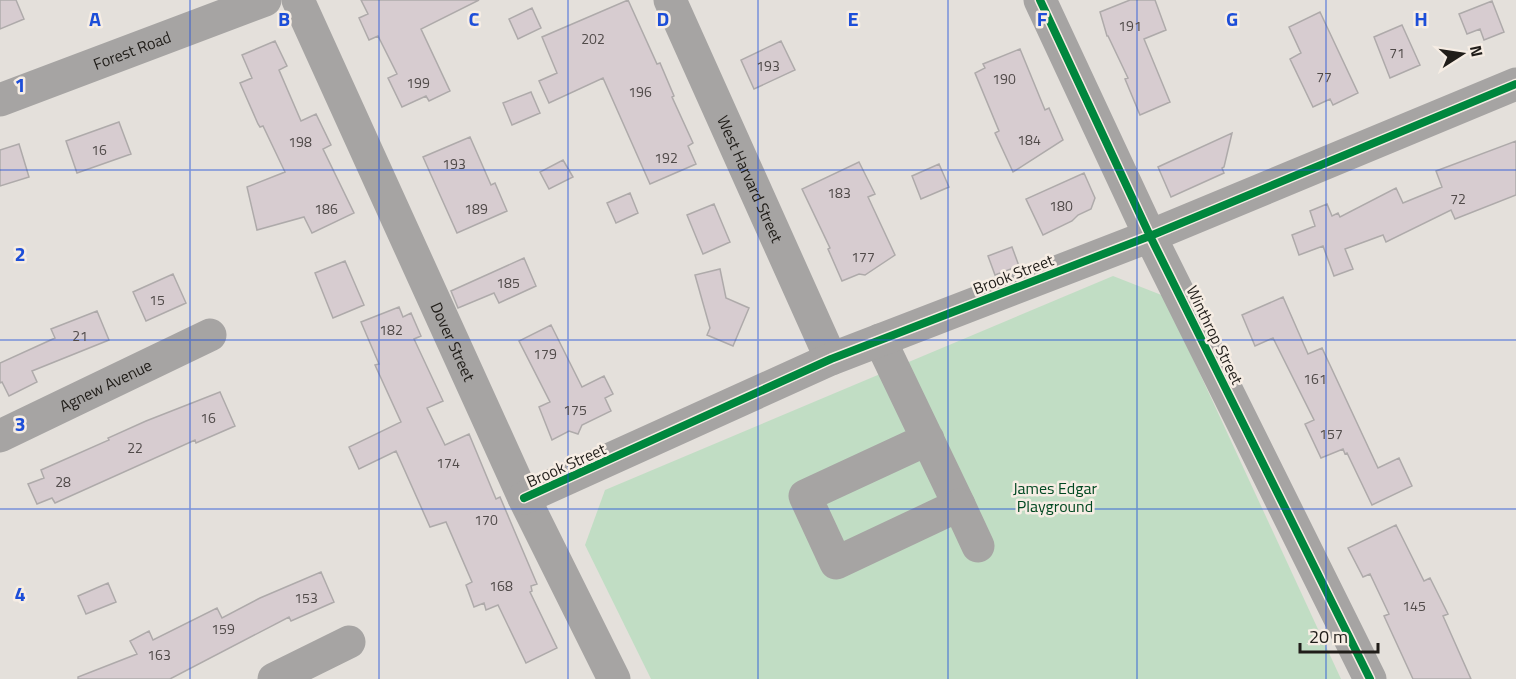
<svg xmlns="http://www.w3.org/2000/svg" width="1516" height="679" font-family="'Titillium Web',sans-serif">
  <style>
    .green { fill: #c1ddc4 }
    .building { fill: #d7ccd0; stroke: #aeaaaa; stroke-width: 1.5 }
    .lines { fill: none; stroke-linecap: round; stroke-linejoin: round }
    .minor { stroke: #a6a4a3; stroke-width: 33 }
    .cycleway-casing { stroke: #f6ede4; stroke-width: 11 }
    .cycleway { stroke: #00873e; stroke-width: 8 }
    .grid { fill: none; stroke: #1d4ed8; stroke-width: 1.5; stroke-opacity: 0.55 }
    .labels { text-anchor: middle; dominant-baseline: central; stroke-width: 5; stroke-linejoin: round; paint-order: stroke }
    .number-label { font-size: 14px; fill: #504a49 }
    .street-label { font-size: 16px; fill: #201d19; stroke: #f6ede4 }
    .park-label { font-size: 16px; fill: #004821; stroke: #f6ede4 }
    .grid-label { font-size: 20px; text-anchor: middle; font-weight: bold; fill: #1d4ed8; stroke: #f6ede4; stroke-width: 5; stroke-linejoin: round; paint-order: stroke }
  </style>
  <rect width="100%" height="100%" fill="#e4e0db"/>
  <path class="green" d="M1113,276L1164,296L1341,679H651L585,545L605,490Z"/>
  <path class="building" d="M0,0H16L24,19L0,29Z
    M361,0H479L421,29L450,91L429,101L426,96L402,107L388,78L397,74L378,36L369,40L359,18L368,14Z
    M628,0L657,64L660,63L674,96L672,97L693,143L688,146L696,164L650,184L603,78L549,103L539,81L557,73L542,37Z
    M1130,0H1155L1166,30L1144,39L1170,102L1140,115L1125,79L1128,78L1108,36H1107L1100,12Z
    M1492,1L1504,32L1484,40L1480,29L1467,34L1459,14Z
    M532,8L541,28L518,39L509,19Z
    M1320,12L1358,93L1333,105L1330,99L1313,107L1290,59L1301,53L1289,27Z
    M1402,25L1420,65L1390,78L1374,37Z
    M275,41L287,66L279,70L301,121L316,114L331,145L323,149L354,213L312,233L304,217L257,230L247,187L285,172L263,126L260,127L258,124L240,83L252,78L242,55Z
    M781,41L795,70L754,89L741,60Z
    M1020,49L1045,110L1049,108L1063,140L1013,172L995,133L999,131L975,73L985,68L983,64Z
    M531,92L540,113L512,125L503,103Z
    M119,122L131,154L77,173L66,141Z
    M1232,133L1224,167L1222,168L1224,173L1171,197L1158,167Z
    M470,137L491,185L495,183L507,211L457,233L423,157Z
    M1516,141V195L1455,219L1451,210L1386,242L1383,235L1345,249L1353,269L1334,276L1323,246L1299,255L1292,235L1315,226L1310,211L1327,204L1332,216L1338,213L1340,217L1396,188L1403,203L1442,187L1436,171Z
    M19,144L29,177L0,186V150Z
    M563,160L573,177L549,189L540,172Z
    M859,162L875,194L868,197L895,255L865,275L859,274L842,281L828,249L830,248L802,189Z
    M939,164L949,187L921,199L912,176Z
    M1084,173L1095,198L1091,209L1078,215L1072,221L1043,235L1026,199Z
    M630,193L638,213L616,223L607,203Z
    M714,204L730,242L703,254L687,215Z
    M1012,247L1019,266L995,275L988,256Z
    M524,258L536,286L499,303L494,293L458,308L451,291Z
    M345,261L364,305L333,318L315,273Z
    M720,269L726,298L749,308L733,346L707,335L710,328L695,275Z
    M173,274L186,303L146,321L133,292Z
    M1283,297L1308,354L1322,348L1378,468L1399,458L1412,486L1372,505L1347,453L1345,454L1343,449L1321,458L1305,424L1314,420L1273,338L1255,346L1242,315Z
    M399,307L403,317L411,313L421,336L414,339L443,401L427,408L445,445L469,434L496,499L500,497L537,584L531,586L532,591L530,592L557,648L526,663L498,605L486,610L484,603L474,607L466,585L472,582L446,522L430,527L396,451L359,469L349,447L401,422L375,365L379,364L361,322Z
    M97,311L109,340L32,371L37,382L9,396L2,382L0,383V363L55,338L51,329Z
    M551,325L582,387L604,376L613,394L605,398L611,411L582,425L578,434L569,431L552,440L539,407L550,402L519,341Z
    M220,392L235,426L196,443L195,440L55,503L52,498L37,504L28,484L44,478L41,470L109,440L108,438L146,421Z
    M1396,525L1424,581L1430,578L1448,614L1443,616L1471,679H1413L1384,616L1389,614L1370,574L1363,577L1348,548Z
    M321,572L334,602L291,621L289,617L170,679H78V677L137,654L130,641L149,631L153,640L217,608L222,618L260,598Z
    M108,583L116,602L86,614L78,596Z"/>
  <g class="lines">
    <g class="minor">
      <path id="s1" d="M298,0L524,498L614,679"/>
      <path id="s2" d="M670,0L831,359"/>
      <path d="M1040,0L1150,236L1370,679"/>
      <path id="s3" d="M0,100L265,0"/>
      <path d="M880,340L959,505L836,563L805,496L928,439"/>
      <path id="s4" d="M0,436L210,335"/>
      <path d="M524,498L831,359L1150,236L1516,84"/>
      <path d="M959,505L978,546"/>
      <path d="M274,679L349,642"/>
    </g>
    <g class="cycleway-casing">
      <path id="cycleway" d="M1040,0L1150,236L1370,679
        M524,498L831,359L1150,236L1516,84"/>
    </g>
    <use href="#cycleway" class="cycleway"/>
  </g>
  <path class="grid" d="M190,0V679M379,0V679M568,0V679M758,0V679M948,0V679M1137,0V679M1326,0V679M0,170H1516M0,340H1516M0,509H1516"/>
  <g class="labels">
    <g class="number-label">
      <text x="1130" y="25">191</text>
      <text x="593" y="38">202</text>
      <text x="1397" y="52">71</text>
      <text x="768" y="65">193</text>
      <text x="1324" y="76">77</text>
      <text x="1004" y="78">190</text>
      <text x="418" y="82">199</text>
      <text x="640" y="91">196</text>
      <text x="1029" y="139">184</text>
      <text x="300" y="141">198</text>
      <text x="99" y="149">16</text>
      <text x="666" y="157">192</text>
      <text x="454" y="163">193</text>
      <text x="839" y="192">183</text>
      <text x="1458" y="198">72</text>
      <text x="1061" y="205">180</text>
      <text x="326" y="208">186</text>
      <text x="476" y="208">189</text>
      <text x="863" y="256">177</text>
      <text x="508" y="282">185</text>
      <text x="157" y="299">15</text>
      <text x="391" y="329">182</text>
      <text x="80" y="335">21</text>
      <text x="545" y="353">179</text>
      <text x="1315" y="378">161</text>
      <text x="575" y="409">175</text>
      <text x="208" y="417">16</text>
      <text x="1331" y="433">157</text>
      <text x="135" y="447">22</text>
      <text x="448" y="462">174</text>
      <text x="63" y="481">28</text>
      <text x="486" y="519">170</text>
      <text x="501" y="585">168</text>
      <text x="306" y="597">153</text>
      <text x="1414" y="605">145</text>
      <text x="223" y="628">159</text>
      <text x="159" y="654">163</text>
    </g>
    <g class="street-label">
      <text stroke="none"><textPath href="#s3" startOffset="141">Forest Road</textPath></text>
      <text stroke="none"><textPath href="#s2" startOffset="196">West Harvard Street</textPath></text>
      <text transform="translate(1013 274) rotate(-21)">Brook Street</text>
      <text transform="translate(1215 335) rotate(64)">Winthrop Street</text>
      <text stroke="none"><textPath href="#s1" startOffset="375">Dover Street</textPath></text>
      <text stroke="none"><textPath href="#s4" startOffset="117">Agnew Avenue</textPath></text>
      <text transform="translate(566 465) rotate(-24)">Brook Street</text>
    </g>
    <g class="park-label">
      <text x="1055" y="488">James Edgar<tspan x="1055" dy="18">Playground</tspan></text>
    </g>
  </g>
  <g class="grid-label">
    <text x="95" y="26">A</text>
    <text x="284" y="26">B</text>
    <text x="474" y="26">C</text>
    <text x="663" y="26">D</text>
    <text x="853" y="26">E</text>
    <text x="1042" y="26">F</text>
    <text x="1232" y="26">G</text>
    <text x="1421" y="26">H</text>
    <text x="20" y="92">1</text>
    <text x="20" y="261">2</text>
    <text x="20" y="431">3</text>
    <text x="20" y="601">4</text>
  </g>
  <g transform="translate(1462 54) rotate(78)" stroke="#f6ede4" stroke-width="4.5" paint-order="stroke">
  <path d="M0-4.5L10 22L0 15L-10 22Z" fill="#201d19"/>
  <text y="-9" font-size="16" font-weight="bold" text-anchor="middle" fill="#201d19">N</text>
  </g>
  <path d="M1300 643v9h78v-9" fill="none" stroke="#201d19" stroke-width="3"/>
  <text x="1309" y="643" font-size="18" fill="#201d19" stroke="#f6ede4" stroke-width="4.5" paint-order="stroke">20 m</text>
</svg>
